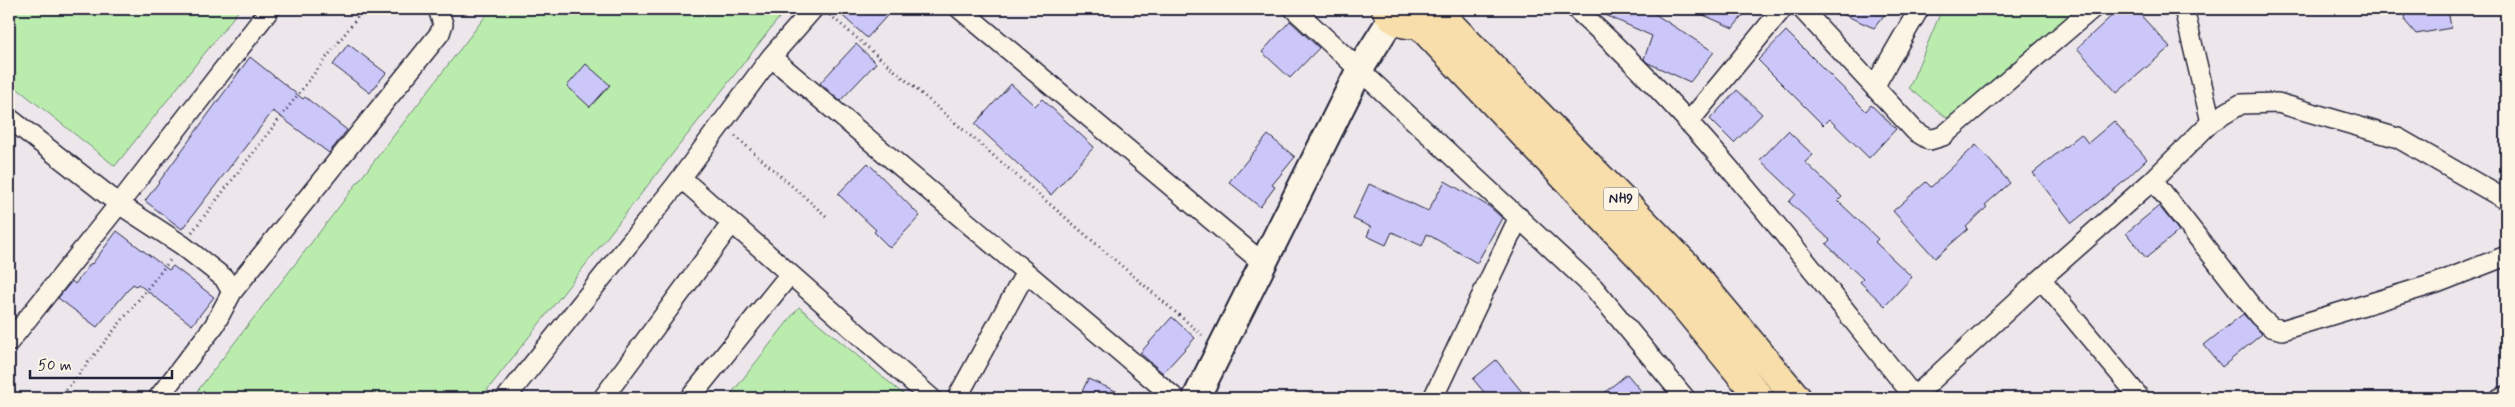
<svg xmlns="http://www.w3.org/2000/svg" width="2515" height="407" font-family="Mynerve,sans-serif">
  <style>
    .green { fill: #baedad; stroke: #6e8874 }
    .building { fill: #cbc7f9; stroke: #22223b }
    .lines { fill: none; stroke-linecap: round; stroke-linejoin: round }
    .street-casing { stroke: #22223b; stroke-width: 22 }
    .secondary-casing { stroke: #22223b; stroke-width: 30 }
    .highway-casing { stroke: #22223b; stroke-width: 31 }
    .path { stroke: #22223b; stroke-width: 3; stroke-dasharray: 1 4; stroke-linecap: butt }
    .street { stroke: #fcf5e5; stroke-width: 19 }
    .secondary { stroke: #fcf5e5; stroke-width: 26 }
    .highway { stroke: #f8deab; stroke-width: 28 }
    .labels { text-anchor: middle; dominant-baseline: central; stroke-width: 4.5; stroke-linejoin: round; paint-order: stroke }
    .shield { fill: #fcf5e5; stroke: #63616e; stroke-width: 1 }
    .shield-label { font-size: 14px; font-weight: bold; fill: #22223b }
  </style>
  <rect width="100%" height="100%" fill="#ede7eb"/>
  <filter id="ink" filterUnits="userSpaceOnUse"><feTurbulence type="fractalNoise" baseFrequency=".02" numOctaves="2"/><feDisplacementMap in="SourceGraphic" scale="10" xChannelSelector="R" yChannelSelector="G"/><feConvolveMatrix kernelMatrix="1 2 1 2 8 2 1 2 1" color-interpolation-filters="sRGB"/></filter>
  <g filter="url(#ink)">
    <path class="green" d="M9,9H240L115,166L9,82Z
      M491,9H786L481,398H192Z
      M1942,9H2085L1956,125L1909,88Z
      M799,307L908,398H728Z"/>
    <path class="building" d="M835,9H893L867,38Z
      M1592,9H1647L1714,52L1690,82L1648,63L1644,59L1652,36Z
      M1690,9H1748L1733,28Z
      M1831,9H1889L1874,28Z
      M2119,9H2135L2170,47L2117,93L2077,48Z
      M2406,9H2448L2451,28L2416,34L2405,21Z
      M1290,21L1319,48L1290,78L1262,52Z
      M1786,31L1866,111L1871,105L1896,129L1869,158L1829,119L1823,125L1758,60Z
      M348,44L386,73L370,93L333,65Z
      M856,44L876,63L840,101L820,83Z
      M250,57L303,99L305,97L347,130L329,153L273,111L182,229L145,201Z
      M586,64L610,85L590,107L567,86Z
      M1011,84L1035,106L1042,99L1094,147L1051,195L975,124Z
      M1737,90L1762,114L1734,143L1710,119Z
      M2114,121L2147,159L2121,184L2072,223L2033,173L2081,134L2088,143Z
      M1788,131L1813,155L1805,162L1842,197L1838,201L1878,239L1875,242L1912,277L1885,306L1860,282L1863,279L1826,244L1830,240L1789,202L1796,194L1760,160Z
      M1268,135L1295,157L1272,185L1275,187L1260,207L1229,182Z
      M1976,145L2010,183L1985,205L1987,207L1966,227L1968,229L1935,258L1893,211L1926,182L1931,187Z
      M868,163L920,216L890,248L874,232L876,230L838,194Z
      M1445,181L1490,207L1502,218L1477,263L1427,234L1422,246L1392,232L1386,245L1367,236L1371,227L1353,219L1369,184L1428,211Z
      M2159,206L2179,231L2146,258L2126,233Z
      M117,231L169,270L173,266L214,297L192,325L138,284L136,286L133,284L97,327L58,298L72,281L75,284L91,263L92,264Z
      M2243,314L2262,334L2222,367L2204,345Z
      M1172,317L1195,338L1163,373L1140,353Z
      M1496,360L1527,398H1489L1473,379Z
      M1627,374L1647,398H1598Z
      M1088,379L1132,398H1079Z"/>
    <g class="lines">
      <g class="street-casing">
        <path id="street" d="M960,9L1264,264
          M1294,9L1594,288L1685,398
          M1576,9C1704,124 1807,264 1915,398
          M1802,9L1915,131L1930,140L1943,136L2092,9
          M2184,9L2211,122
          M771,57L1175,398
          M1874,87L1919,9
          M9,118L119,204L182,245L224,278L232,292L214,326L158,398
          M1688,123L1782,9
          M681,178L931,398
          M2153,180L2259,316L2271,327L2282,330L2437,283L2506,256
          M232,292L440,33L443,24L438,9
          M9,342L119,204L270,9
          M1914,397L2041,279
          M506,398L675,186L771,57L813,9
          M603,398L732,223
          M690,398L790,274
          M957,398L1026,272
          M1433,398L1519,217
          M2140,398L2041,279L2153,180L2211,122L2241,104L2278,103L2398,138L2506,200
          M2500,398L2506,396"/>
      </g>
      <g class="secondary-casing">
        <path id="secondary" d="M1196,398L1360,69L1392,18"/>
      </g>
      <g class="highway-casing">
        <path id="highway" d="M1386,9C1395,27 1420,31 1430,10
          M1435,9L1685,264L1797,398
          M1418,23L1668,286L1760,398"/>
      </g>
      <path class="path" d="M830,15L1202,335
        M735,136L826,216
        M192,232L364,9
        M60,398L171,259"/>
      <use href="#street" class="street"/>
      <use href="#secondary" class="secondary"/>
      <use href="#highway" class="highway"/>
    </g>
  </g>
  <g class="labels">
    <rect class="shield" x="1603.5" y="187.5" width="35" height="23" rx="4"/>
    <g class="shield-label">
      <text x="1621" y="199">NH9</text>
    </g>
  </g>
  <rect width="2515" height="407" fill="none" stroke="#fcf5e5" stroke-width="30"/>
  <rect x="15" y="15" width="2485" height="377" fill="none" stroke="#22223b" stroke-width="2" filter="url(#ink)"/>
  <path d="M30 370v8h142v-8" fill="none" stroke="#22223b" stroke-width="2.5"/>
  <text x="38" y="370" font-size="15" fill="#22223b" stroke="#fcf5e5" stroke-width="4" paint-order="stroke">50 m</text>
</svg>
